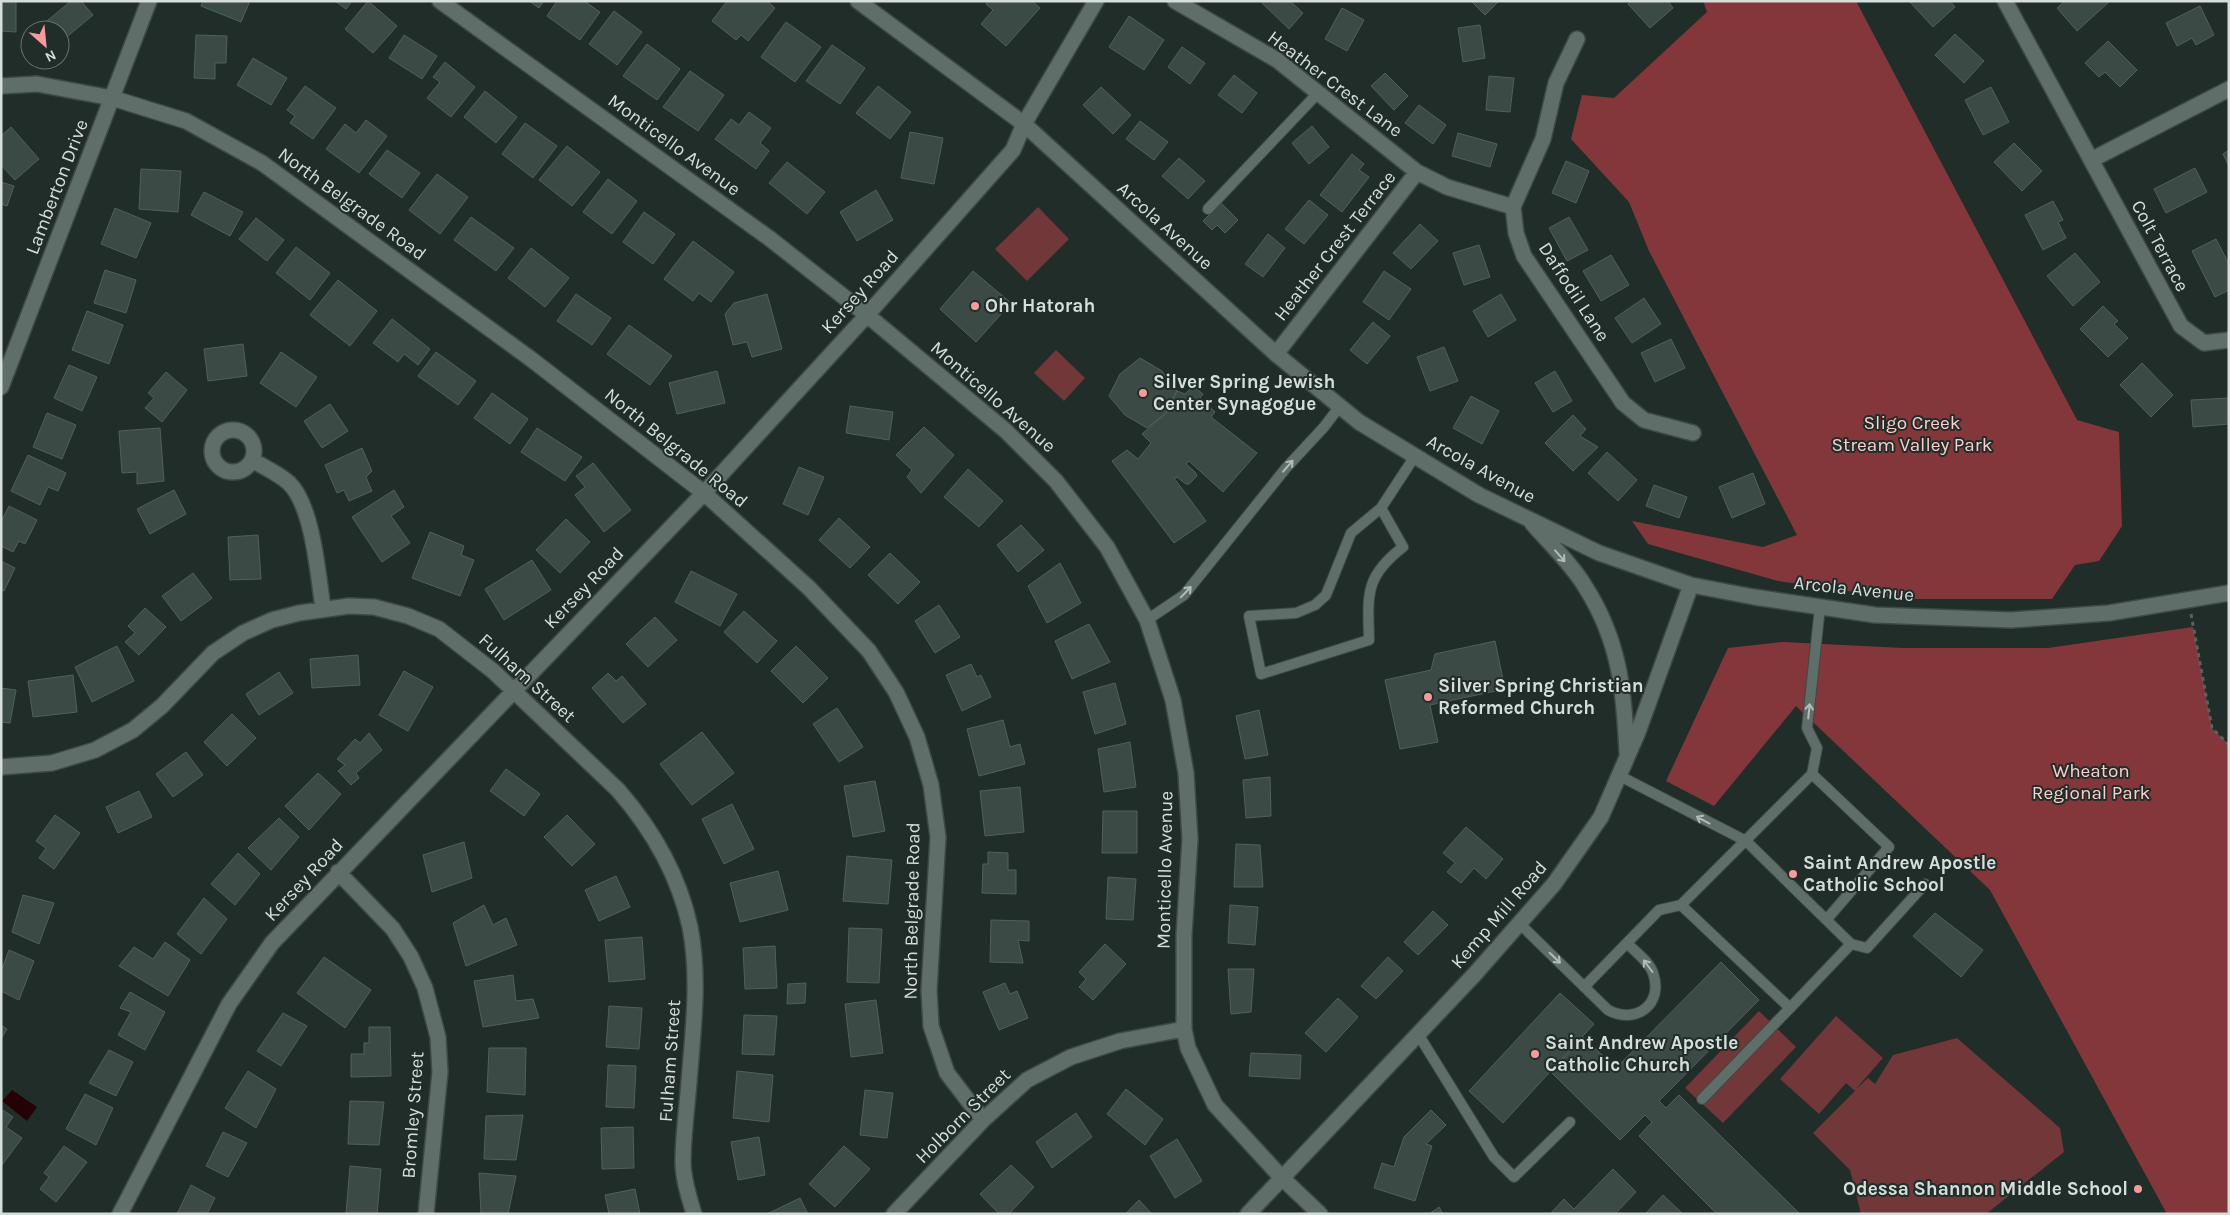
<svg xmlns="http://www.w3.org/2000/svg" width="2230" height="1215" font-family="Karla,sans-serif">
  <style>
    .green { fill: #723739 }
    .forest { fill: #84373b }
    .water { fill: #250105 }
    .building { fill: #3c4a45; stroke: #52605b }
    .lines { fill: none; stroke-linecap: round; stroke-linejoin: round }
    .lane-casing { stroke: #3e4946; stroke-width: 12 }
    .street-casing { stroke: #3e4946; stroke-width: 18 }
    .secondary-casing { stroke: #3e4946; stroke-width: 18 }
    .path { stroke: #57635f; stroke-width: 3; stroke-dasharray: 4 4; stroke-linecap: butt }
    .lane { stroke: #5f6e68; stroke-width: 10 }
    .street { stroke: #5f6e68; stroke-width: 15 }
    .secondary { stroke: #5f6e68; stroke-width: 15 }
    .oneway { stroke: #b2bcb8 }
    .poi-dot { fill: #f59b9c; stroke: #202d29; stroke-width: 2 }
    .labels { text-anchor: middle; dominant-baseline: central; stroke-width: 4; stroke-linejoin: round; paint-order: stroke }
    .street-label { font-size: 19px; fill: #d6dedb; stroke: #202d29 }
    .poi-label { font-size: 19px; font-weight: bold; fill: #d6dedb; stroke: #202d29; text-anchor: start }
    .park-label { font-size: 19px; fill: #fececd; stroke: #202d29 }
  </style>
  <rect width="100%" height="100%" fill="#202d29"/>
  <path class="green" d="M1038,207L1069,239L1027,281L995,249Z
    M1056,350L1085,378L1064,401L1034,373Z
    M1759,1011L1796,1047L1723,1123L1685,1088Z
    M1836,1016L1883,1058L1855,1090L1868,1078L1875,1084L1893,1055L1957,1038L2060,1128L2064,1152L1986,1214H1861L1850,1170L1813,1133L1855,1091L1846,1083L1819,1114L1780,1079Z"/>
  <path class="forest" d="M1703,1H1856L2077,420L2119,432L2122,526L2099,561L2075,565L2052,599H1902L1778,581L1648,544L1632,521L1763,547L1797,535L1649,251L1629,202L1571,139L1582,95L1614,98L1707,12Z
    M2193,627L2212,728L2229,745V1214H2167L1990,890L1796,706L1714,806L1666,781L1728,648L1783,642L1903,648H2048Z"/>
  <path class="water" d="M12,1090L37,1107L27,1121L2,1101Z"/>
  <path class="building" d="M1,1H16V32L1,31Z
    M71,1H81L93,15L63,40L60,36V30H55L47,21Z
    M203,1H250L241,22L201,6Z
    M335,1H352L346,9Z
    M368,1L397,26L373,53L345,29Z
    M529,1H544L539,8Z
    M557,1H584L600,12L580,40L547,16Z
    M727,1H767L775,8L748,41L741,35L736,40L712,21Z
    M988,1H1032L1040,8L1006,46L981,24L993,10L986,4Z
    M1263,1H1290L1303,13L1289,29L1262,3Z
    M1471,1H1499L1485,15Z
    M1631,1H1668L1673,8L1650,28L1628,4Z
    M1909,1H1950L1955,7L1933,27Z
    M2065,1H2110L2077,31L2057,8Z
    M2200,6L2214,35L2196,45L2192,38L2177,46L2166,23Z
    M1342,8L1364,20L1347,51L1325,39Z
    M614,11L642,32L617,65L589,44Z
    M1129,16L1164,40L1144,70L1109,47Z
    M786,22L821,47L795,82L761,57Z
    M1480,25L1485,58L1463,62L1458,28Z
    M1955,34L1984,61L1964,83L1935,55Z
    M196,35L227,36L226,63H215V79L194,78Z
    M404,35L437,56L422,79L389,58Z
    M2108,41L2137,70L2120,87L2105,72L2099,77L2085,63Z
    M647,44L680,69L657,100L623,76Z
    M832,45L865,68L840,104L806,81Z
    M1182,47L1205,63L1190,84L1168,67Z
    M253,58L287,78L271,105L237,85Z
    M445,62L475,87L451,117L427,98L440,82L433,77Z
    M690,71L724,95L698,131L663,107Z
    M1385,73L1408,96L1394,110L1371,86Z
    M1234,75L1257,93L1242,113L1218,95Z
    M1489,76L1514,78L1510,112L1486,110Z
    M305,86L336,108L313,139L290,123L295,116L287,110Z
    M878,86L911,112L890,139L856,113Z
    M1101,87L1131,115L1113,134L1083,105Z
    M1991,87L2009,122L1983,135L1965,100Z
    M485,91L517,117L496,143L464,117Z
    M1419,105L1446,125L1433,144L1405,123Z
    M749,112L771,128L760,143L769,151L756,169L715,139L731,119L739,125Z
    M366,120L387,136L359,173L326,149L345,124L356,133Z
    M1140,121L1168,142L1154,160L1126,139Z
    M525,123L557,146L533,178L502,154Z
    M1312,126L1329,147L1309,164L1292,143Z
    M11,127L39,159L15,180L1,165V136Z
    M910,132L943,138L934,184L901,178Z
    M1458,133L1497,144L1490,167L1452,156Z
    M2014,143L2042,171L2022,191L1994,162Z
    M567,146L600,172L572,206L539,180Z
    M387,150L420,173L402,198L369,174Z
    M2229,150V166L2223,154Z
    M1352,154L1364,164L1359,170L1369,177L1342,212L1320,195Z
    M1179,158L1205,181L1188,199L1162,176Z
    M1566,161L1589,171L1576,203L1552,193Z
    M787,162L825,192L807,214L769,183Z
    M2195,168L2207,192L2166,213L2154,189Z
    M141,169L181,171L178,212L139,209Z
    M437,174L468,197L440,234L409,210Z
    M608,179L637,201L612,234L583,212Z
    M1,182L14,186L7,206L1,204Z
    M876,190L893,220L857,241L840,212Z
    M204,192L243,212L230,236L191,215Z
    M1309,200L1328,215L1304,244L1285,229Z
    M2053,201L2063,220L2058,222L2066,238L2043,250L2025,215Z
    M1221,203L1238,220L1225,233L1217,225L1212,230L1203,221Z
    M115,208L151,223L136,258L101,244Z
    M644,212L675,234L653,264L623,242Z
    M471,217L514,248L496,271L454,240Z
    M1569,217L1588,250L1567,261L1549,228Z
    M256,218L284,240L267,261L239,239Z
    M1420,224L1438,241L1411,269L1393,253Z
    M1268,234L1285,248L1263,277L1245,264Z
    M2216,239L2229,264V290L2215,297L2192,251Z
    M693,241L734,272L711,302L699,293L693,301L664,279Z
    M1479,245L1490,277L1464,285L1453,253Z
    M296,247L330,273L310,300L276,273Z
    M531,248L569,278L545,307L508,278Z
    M2075,253L2100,282L2073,306L2047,276Z
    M1611,255L1629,285L1601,301L1583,271Z
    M105,270L136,280L126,313L94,303Z
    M973,271L1011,303L976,342L940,309Z
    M1384,271L1411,289L1389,320L1363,302Z
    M338,280L377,311L350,346L310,315Z
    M576,294L611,318L592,345L557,321Z
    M767,294L782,349L752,357L747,342L733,345L725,314L734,303Z
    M1501,294L1516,320L1488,337L1473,311Z
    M1644,298L1661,324L1632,343L1615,318Z
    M2103,306L2118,321L2114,324L2128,338L2108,357L2080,329Z
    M87,311L123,325L109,364L72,350Z
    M392,319L430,349L418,365L404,354L398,362L373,343Z
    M1373,322L1390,336L1367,364L1350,350Z
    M629,325L672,356L650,385L607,354Z
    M1671,339L1685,368L1655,382L1641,353Z
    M243,344L247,376L208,381L204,349Z
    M1444,347L1458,381L1430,391L1417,357Z
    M281,352L317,377L296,407L260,383Z
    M436,352L476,381L458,405L418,376Z
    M1140,358L1162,371L1177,391L1166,413L1147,428L1125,415L1109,396L1120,374Z
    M2142,363L2173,395L2151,417L2120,385Z
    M69,365L97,377L82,411L54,398Z
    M717,371L725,403L677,414L669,383Z
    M1555,371L1572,401L1553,412L1535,383Z
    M166,372L187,390L162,422L145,408L154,398L148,393Z
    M1193,386L1203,394L1200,398L1215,412L1211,417L1257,453L1223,492L1189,461L1186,464L1195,472L1197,476L1189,484H1186L1177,477L1174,478L1206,521L1174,543L1112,461L1127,450L1138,459L1151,443L1142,434L1166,413L1177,391L1185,394Z
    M492,393L528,419L510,444L474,418Z
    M1471,396L1499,411L1482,444L1453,428Z
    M2229,398V424L2193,427L2191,400Z
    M330,404L348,431L322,448L304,421Z
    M850,406L893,412L889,440L846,433Z
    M47,413L76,425L62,459L33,447Z
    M1573,415L1586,429L1580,436L1598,447L1573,471L1545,443Z
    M924,427L954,455L921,493L907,477L912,470L896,455Z
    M160,428L164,481L137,484V472L122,473L119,431Z
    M537,428L582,457L565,481L521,452Z
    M362,448L372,471L366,477L372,491L349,501L344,490L337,493L325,465Z
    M1607,452L1637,480L1618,501L1588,473Z
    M28,455L66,473L58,491L48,487L40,505L11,491Z
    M593,463L631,510L604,532L575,495L585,487L576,476Z
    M799,467L824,477L808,515L783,504Z
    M968,469L1003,501L979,527L944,497Z
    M1753,473L1765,504L1732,518L1719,487Z
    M1654,485L1687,497L1679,518L1646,506Z
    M174,490L186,514L150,534L137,509Z
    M394,490L404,507L391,516L410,543L382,562L352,517Z
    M9,506L37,520L25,544L19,541L13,552L1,546V522Z
    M839,518L870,547L850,568L819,540Z
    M566,519L590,542L560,573L536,550Z
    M1021,525L1044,550L1018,572L997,545Z
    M430,532L464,546L461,555L474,560L460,596L412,578Z
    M258,535L261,579L230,580L228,537Z
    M890,553L920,582L898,604L868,575Z
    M532,560L551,590L504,620L485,589Z
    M1,561L15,568L4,591L1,590Z
    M1060,563L1081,603L1047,623L1028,586Z
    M691,571L737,594L720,626L675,602Z
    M193,573L212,598L181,621L162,596Z
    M939,605L960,637L935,653L915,621Z
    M145,608L166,627L139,655L125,642L135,633L128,626Z
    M744,611L777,641L757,663L724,632Z
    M655,617L677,640L648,667L626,644Z
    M1089,624L1110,662L1072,679L1055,641Z
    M1495,641L1505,689L1430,705L1438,742L1400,749L1385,680L1431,670L1435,654Z
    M117,646L134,681L92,702L75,667Z
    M796,646L828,678L803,703L771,671Z
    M358,655L360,685L312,688L310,659Z
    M971,664L977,677L981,675L991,697L962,711L946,675Z
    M404,671L433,687L408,731L379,715Z
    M279,672L293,693L259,715L246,694Z
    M608,673L616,681L622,676L646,704L623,723L592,688Z
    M73,675L77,712L33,717L28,681Z
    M1115,683L1126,724L1095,734L1083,692Z
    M1,688L16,690L10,723L1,722Z
    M837,708L863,747L839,762L813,724Z
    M1259,710L1268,755L1245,759L1236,716Z
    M232,714L256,738L227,766L204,742Z
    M1003,720L1010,747L1020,744L1025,764L979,776L967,729Z
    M702,732L734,773L692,805L660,764Z
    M369,733L382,750L356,773L359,778L351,785L338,771L345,765L337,759L355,739L360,743Z
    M1130,742L1136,787L1104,792L1098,749Z
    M186,752L203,775L173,797L156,774Z
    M506,769L540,794L524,816L490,791Z
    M318,773L341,794L309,830L285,806Z
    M1270,777L1271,816L1246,818L1243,780Z
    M875,781L885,831L853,837L844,786Z
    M1020,787L1024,832L985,836L980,791Z
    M139,791L152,817L118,833L106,807Z
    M732,804L754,849L724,864L702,819Z
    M1103,811H1137V853H1102Z
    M55,815L80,833L54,869L39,858L46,848L36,841Z
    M567,815L595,844L572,866L544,837Z
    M279,818L299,837L271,870L248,848Z
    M1466,827L1503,859L1486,879L1474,868L1461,883L1447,872L1455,863L1443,853Z
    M464,842L472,878L432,892L423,855Z
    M1236,844L1260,845L1263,887H1234Z
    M988,852L1008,853V870H1016V894L982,893L983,864H988Z
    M238,853L260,874L235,905L211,884Z
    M847,856L892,860L888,904L843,901Z
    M778,871L788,910L740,922L730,883Z
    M616,876L630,907L599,921L585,890Z
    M1108,877L1136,879L1133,920L1106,919Z
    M23,895L54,903L39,944L12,932Z
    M204,898L227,919L201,954L177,934Z
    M484,905L493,925L506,918L517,945L466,966L453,923Z
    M1230,905L1258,907L1255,945L1228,943Z
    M1433,911L1448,925L1418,955L1404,942Z
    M1935,913L1983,950L1961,977L1913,936Z
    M991,920L1029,921V941L1018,940L1023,963L990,962Z
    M849,928L882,929L879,983L847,982Z
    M642,937L645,979L609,982L605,940Z
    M165,942L190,960L168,996L119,966L134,947L153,959Z
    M1105,944L1126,964L1093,1000L1079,987L1086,979L1079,972Z
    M775,946L777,988L745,989L743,948Z
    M9,950L34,961L19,1000L1,991V972Z
    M324,957L371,990L345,1028L297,993Z
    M1388,957L1403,971L1376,999L1361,986Z
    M1721,962L1759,1000L1659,1101L1666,1108L1679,1095L1800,1214H1717L1639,1136L1652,1122L1645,1115L1620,1140L1551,1072L1583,1037L1616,1068Z
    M1228,969H1254L1251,1012L1231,1014Z
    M513,975L516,1001L533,999L539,1018L483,1027L474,981Z
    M806,983L805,1003L787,1004L788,984Z
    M1005,983L1010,994L1017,991L1028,1018L999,1030L983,992Z
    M130,992L165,1012L145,1050L118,1035L131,1012L120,1008Z
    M1560,993L1594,1024L1503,1123L1469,1091Z
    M1338,998L1358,1017L1326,1052L1305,1033Z
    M876,1000L883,1053L851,1057L845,1004Z
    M609,1006L642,1008L639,1049L606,1047Z
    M283,1013L307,1026L281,1066L257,1051Z
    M744,1015L777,1016L774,1055L742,1054Z
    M1,1025L7,1029L1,1039Z
    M369,1027H390L391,1076L351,1077V1054H364V1043H369Z
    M489,1048H526L525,1095L487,1092Z
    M109,1050L133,1062L116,1096L89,1083Z
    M1251,1053L1301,1055L1300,1079L1249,1076Z
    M608,1065L636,1066L634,1108L606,1107Z
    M248,1071L276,1089L256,1128L225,1108Z
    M737,1071L773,1075L769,1122L733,1118Z
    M1126,1089L1163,1119L1145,1145L1107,1114Z
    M865,1090L893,1093L887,1138L860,1135Z
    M85,1094L113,1108L96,1145L66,1129Z
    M350,1101L384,1102L379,1145L348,1144Z
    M1,1109L13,1117L6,1127L22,1138L2,1165Z
    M1431,1110L1446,1125L1426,1144L1432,1146L1415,1201L1374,1188L1382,1163L1394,1167L1404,1137Z
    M1076,1113L1092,1137L1052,1168L1036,1142Z
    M523,1115L516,1160L484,1159L486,1116Z
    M633,1127L634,1168L602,1169L601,1128Z
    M223,1132L247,1143L228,1177L206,1166Z
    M759,1137L765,1175L738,1180L731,1142Z
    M1177,1139L1202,1181L1175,1198L1150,1156Z
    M64,1146L87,1162L56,1202L40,1189L49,1177L44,1173Z
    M844,1146L870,1169L835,1207L809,1184Z
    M1011,1165L1034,1187L1009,1214H999L980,1194Z
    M350,1166L381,1169L377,1214H346Z
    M1613,1169L1636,1192L1615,1214L1551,1213L1564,1199L1574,1209Z
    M479,1173L516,1176L508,1214H481Z
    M191,1185L215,1198L207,1214H177Z
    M635,1189L640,1214H609L605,1195Z
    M1663,1195L1683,1214H1645Z
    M800,1198L808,1214H767Z
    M1139,1200L1152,1214H1125Z
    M1439,1207L1443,1214H1429Z"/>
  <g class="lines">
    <g class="lane-casing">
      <path id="lane" d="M1208,209L1318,93
        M1381,508L1403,547C1364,577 1368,595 1369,640L1261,674L1249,616L1296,613L1315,605L1326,595L1351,533L1381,508L1415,456
        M1147,620L1184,595L1286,468L1324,427L1340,406
        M1812,774L1889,847L1827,919
        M1618,775L1746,841L1851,944L1867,948L1925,884
        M1681,905L1790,1008L1851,944
        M1520,924L1608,1010C1636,1025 1664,1004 1653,973C1649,961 1635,952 1627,943
        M1584,987L1659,910L1681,905L1812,774L1817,748L1807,728L1820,607
        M1418,1034L1494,1157L1514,1177L1570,1122
        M1702,1099L1790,1008"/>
    </g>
    <g class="street-casing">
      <path id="street" d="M440,1L769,238L867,315L1006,431L1056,481L1107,547L1147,620L1173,700L1186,773L1190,839L1184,935V1029L1188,1048L1215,1105L1282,1178L1320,1214
        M1175,1L1277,60L1417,172L1447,187L1513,207
        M2005,1L2181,326L2204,343L2229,340
        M1577,39L1556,83L1543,139L1513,207L1516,233L1524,256L1623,403L1644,420L1693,433
        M1,86L37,84L112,98L186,121L262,163L531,359L704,493L809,588L869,651L896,692L917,737L931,785L938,837L929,990L931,1026L947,1073L983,1120
        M2091,160L2229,89
        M1276,354L1417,172
        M212 451a21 21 0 1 1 42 0a21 21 0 1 1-42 0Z
        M252,460C264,467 279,474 289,483C313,506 318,575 323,608
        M1,767L52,763L95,750L133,730L162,706L213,653L243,633L272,620L299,613L349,606L374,607L408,616L439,629L493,671L618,790C652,829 679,876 690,927C700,977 693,1031 689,1082C687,1108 683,1136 683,1162C683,1179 689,1197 694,1214
        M338,872L393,929L411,957L425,988L438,1037L440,1072L426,1214
        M120,1214L229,1004L272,943L704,493L867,315L1013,150L1024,124L1096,1
        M894,1214L983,1120L1027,1080L1071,1057L1120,1041L1184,1029"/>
    </g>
    <g class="secondary-casing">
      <path id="secondary" d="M858,1L1024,124L1276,354L1359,422L1479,495L1599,553L1691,585L1754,597L1875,615L2011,620L2109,613L2229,593
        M1,387L149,1
        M1532,523C1550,544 1572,564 1586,588C1620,642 1624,691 1627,753
        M1248,1214L1474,975L1554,884L1601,817L1638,732L1691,585"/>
    </g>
    <path class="path" d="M2191,614L2212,728L2229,745"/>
    <use href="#lane" class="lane"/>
    <use href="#street" class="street"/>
    <use href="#secondary" class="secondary"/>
  </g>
  <defs><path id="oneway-shaft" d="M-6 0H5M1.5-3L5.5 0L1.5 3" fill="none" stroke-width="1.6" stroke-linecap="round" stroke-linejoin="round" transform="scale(1.25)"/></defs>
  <g class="oneway">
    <use href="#oneway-shaft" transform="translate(1288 466) rotate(-49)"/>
    <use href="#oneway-shaft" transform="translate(1560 556) rotate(49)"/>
    <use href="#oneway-shaft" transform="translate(1186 592) rotate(-46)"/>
    <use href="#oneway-shaft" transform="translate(1809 711) rotate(-84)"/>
    <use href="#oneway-shaft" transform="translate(1703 820) rotate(-152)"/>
    <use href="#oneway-shaft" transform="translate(1555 958) rotate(44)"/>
    <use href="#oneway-shaft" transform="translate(1648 966) rotate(-127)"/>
  </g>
  <g class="poi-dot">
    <circle cx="975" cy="306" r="5"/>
    <circle cx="1143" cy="393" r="5"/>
    <circle cx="1428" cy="697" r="5"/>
    <circle cx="1793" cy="874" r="5"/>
    <circle cx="1535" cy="1054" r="5"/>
    <circle cx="2138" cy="1189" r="5"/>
  </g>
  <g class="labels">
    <g class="street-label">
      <text transform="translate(1335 84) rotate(37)">Heather Crest Lane</text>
      <text transform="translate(674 145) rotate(36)">Monticello Avenue</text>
      <text transform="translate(57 187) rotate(-69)">Lamberton Drive</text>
      <text transform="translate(352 204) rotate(36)">North Belgrade Road</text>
      <text transform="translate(1165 226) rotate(42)">Arcola Avenue</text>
      <text transform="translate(1335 246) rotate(-52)">Heather Crest Terrace</text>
      <text transform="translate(2160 246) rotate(62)">Colt Terrace</text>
      <text transform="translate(860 292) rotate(-48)">Kersey Road</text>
      <text transform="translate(1574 292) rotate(57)">Daffodil Lane</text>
      <text transform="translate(993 397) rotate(41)">Monticello Avenue</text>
      <text transform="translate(676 448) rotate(39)">North Belgrade Road</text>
      <text transform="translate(1481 469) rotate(29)">Arcola Avenue</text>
      <text transform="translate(584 588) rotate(-46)">Kersey Road</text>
      <text transform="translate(1854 589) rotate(6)">Arcola Avenue</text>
      <text transform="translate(527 678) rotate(42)">Fulham Street</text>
      <text transform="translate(1165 870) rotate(-89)">Monticello Avenue</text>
      <text transform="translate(304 880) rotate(-47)">Kersey Road</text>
      <text transform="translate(912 911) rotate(-89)">North Belgrade Road</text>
      <text transform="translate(1499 915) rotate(-49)">Kemp Mill Road</text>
      <text transform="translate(670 1061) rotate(-86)">Fulham Street</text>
      <text transform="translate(413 1115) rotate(-86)">Bromley Street</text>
      <text transform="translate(963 1116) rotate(-45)">Holborn Street</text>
    </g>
    <g class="poi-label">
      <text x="985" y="306">Ohr Hatorah</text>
      <text x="1153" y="382">Silver Spring Jewish<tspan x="1153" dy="22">Center Synagogue</tspan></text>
      <text x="1438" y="686">Silver Spring Christian<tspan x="1438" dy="22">Reformed Church</tspan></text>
      <text x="1803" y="863">Saint Andrew Apostle<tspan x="1803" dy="22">Catholic School</tspan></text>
      <text x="1545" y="1043">Saint Andrew Apostle<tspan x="1545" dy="22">Catholic Church</tspan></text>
      <text x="2128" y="1189" text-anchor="end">Odessa Shannon Middle School</text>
    </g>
    <g class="park-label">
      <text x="1912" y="423">Sligo Creek<tspan x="1912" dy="22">Stream Valley Park</tspan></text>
      <text x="2091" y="771">Wheaton<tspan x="2091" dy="22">Regional Park</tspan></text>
    </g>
  </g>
  <rect width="2230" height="1215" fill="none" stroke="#d6dedb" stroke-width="5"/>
  <g transform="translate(45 45) rotate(153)"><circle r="24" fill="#202d29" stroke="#697470"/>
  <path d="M0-4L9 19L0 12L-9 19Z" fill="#f59b9c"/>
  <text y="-8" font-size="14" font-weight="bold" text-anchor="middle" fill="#d6dedb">N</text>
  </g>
</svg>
